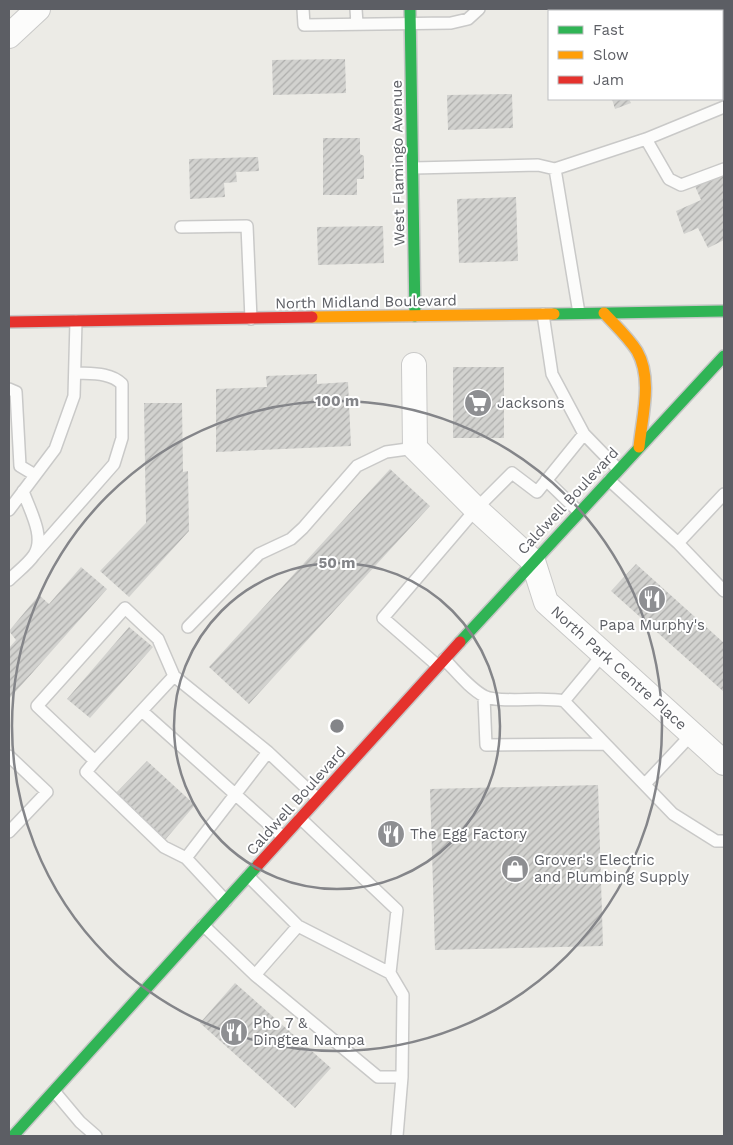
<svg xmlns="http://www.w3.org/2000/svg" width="733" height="1145" font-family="'Work Sans',sans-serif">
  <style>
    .building { fill: url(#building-hatch) }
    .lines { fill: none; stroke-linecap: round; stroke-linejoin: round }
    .lane-casing { stroke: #c9c9c8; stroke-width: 14 }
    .street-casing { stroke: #c9c9c8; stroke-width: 26 }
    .fast-casing { stroke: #c7c7c7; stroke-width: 14 }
    .slow-casing { stroke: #c7c7c7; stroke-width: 14 }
    .jam-casing { stroke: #c7c7c7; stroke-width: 14 }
    .lane { stroke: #fcfcfb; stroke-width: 11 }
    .street { stroke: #fcfcfb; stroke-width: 24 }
    .fast { stroke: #30b455; stroke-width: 11 }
    .slow { stroke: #ff9f0a; stroke-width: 11 }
    .jam { stroke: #e5322d; stroke-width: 11 }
    .ring { fill: none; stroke: #848589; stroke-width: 2.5 }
    .labels { text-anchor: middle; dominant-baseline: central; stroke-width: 4; stroke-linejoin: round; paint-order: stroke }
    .street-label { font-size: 15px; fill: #5c5e64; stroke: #fff }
    .poi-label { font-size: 15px; fill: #5c5e64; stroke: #fff; text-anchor: start }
    .centre { fill: #848589; stroke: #fff; stroke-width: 2.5 }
    .ring-label { font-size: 15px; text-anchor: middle; font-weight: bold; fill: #848589; stroke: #fff; stroke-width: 4; stroke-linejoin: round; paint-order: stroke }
  </style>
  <defs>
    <pattern id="building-hatch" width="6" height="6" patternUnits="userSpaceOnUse" patternTransform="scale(1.25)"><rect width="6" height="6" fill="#d2d2cf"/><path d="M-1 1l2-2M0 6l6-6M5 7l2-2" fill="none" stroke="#aeaeac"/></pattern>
  </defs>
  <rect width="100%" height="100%" fill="#ecebe6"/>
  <path class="building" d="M345,59L346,93L273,95L272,60Z
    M512,94L513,128L448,130L447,95Z
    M612,99H629L631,103L615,109Z
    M323,138H360V154L364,156V179H357V195H323Z
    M258,157L259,171L236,172L237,182L224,183L225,197L190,199L189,159Z
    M723,174L724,240L708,248L698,228L684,234L676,211L701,200L695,186Z
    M516,197L518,261L459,263L457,199Z
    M383,226L384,263L318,265L317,227Z
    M453,367H504V438H453Z
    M317,374V384L348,382L351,446L216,452V389L267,387L266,376Z
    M144,403H182L183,472L188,471L189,531L129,597L100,571L146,523Z
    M390,469L430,506L249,704L209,667Z
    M636,564L724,643V692L611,591Z
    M81,567L107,589L9,699V648L16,640L9,631L39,595L49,604Z
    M129,627L153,647L90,718L67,699Z
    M147,761L195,805L165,840L115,794Z
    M598,785L603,946L435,950L430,789Z
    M235,983L331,1068L295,1108L200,1023Z"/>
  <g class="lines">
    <g class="lane-casing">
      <path id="lane" d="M303,9L304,25L451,23L468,19L479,9
        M356,9L357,24
        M646,139L669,179L681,185L724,169
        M413,168L538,165L555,169L579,313
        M555,169L646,139L724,107
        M181,227L247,226L251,319
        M543,314L552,374L584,434
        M9,389L16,392L20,466L35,475
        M546,480L579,512
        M609,480L678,543L724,494
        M9,510L55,449L74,396L76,321
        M678,543L724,591
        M34,555L114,464L122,438V384C110,372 91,374 75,373
        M9,580C17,572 28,564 34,555C46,537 29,509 23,491
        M188,627L259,554L291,539L303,528L357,466L386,452L415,448
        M603,654L564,701L673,814L716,841H724
        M444,659C456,671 469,688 484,696C498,704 543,696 564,701
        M438,666L383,618L476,509L512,473L537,492L584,434L618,469
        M484,697L486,745L605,744
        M142,711L283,837
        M9,756L47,792L9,832
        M95,761L37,706L125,608L158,639L174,676
        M645,784L692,734
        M186,858L268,752
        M248,876L298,926L390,973L397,910L300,818
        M226,901L186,858L164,847L86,772L95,761L174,676L268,752L318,799
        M203,925L255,975L298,926
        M390,973L403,995L402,1077L397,1136
        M255,975L378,1077H402
        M54,1091L80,1122L96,1136"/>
    </g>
    <g class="street-casing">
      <path id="street" d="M9,36L38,9
        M414,365L415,448L476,509L533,561L546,602L724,763"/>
    </g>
    <g class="fast-casing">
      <path id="fast" d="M410,9L415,316
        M554,314L724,311
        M460,642L724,356
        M13,1136L258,865"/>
    </g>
    <g class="slow-casing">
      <path id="slow" d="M604,313C615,325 628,337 637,351C653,379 642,417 639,447
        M312,317L554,314"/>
    </g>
    <g class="jam-casing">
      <path id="jam" d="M9,322L312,317
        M258,865L460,642"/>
    </g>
    <use href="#lane" class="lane"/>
    <use href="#street" class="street"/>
    <use href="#fast" class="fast"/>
    <use href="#slow" class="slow"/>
    <use href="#jam" class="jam"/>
  </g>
  <g class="ring">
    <circle cx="337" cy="726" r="163"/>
    <circle cx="337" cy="726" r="325"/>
  </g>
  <defs>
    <g id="supermarket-disc" transform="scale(1.4375)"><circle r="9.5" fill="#8e8f92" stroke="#fff"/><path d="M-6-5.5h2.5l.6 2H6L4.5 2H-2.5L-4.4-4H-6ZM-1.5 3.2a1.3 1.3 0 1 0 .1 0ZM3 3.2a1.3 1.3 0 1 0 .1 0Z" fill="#fff"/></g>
    <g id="restaurant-disc" transform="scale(1.4375)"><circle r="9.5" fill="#8e8f92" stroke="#fff"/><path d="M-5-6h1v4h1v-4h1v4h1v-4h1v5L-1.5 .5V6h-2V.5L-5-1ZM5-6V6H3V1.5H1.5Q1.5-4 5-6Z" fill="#fff"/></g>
    <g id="shop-disc" transform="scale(1.4375)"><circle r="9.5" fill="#8e8f92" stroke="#fff"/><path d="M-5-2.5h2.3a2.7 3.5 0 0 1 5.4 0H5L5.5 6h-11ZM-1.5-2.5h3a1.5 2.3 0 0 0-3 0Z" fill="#fff"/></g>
  </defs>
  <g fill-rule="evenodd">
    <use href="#supermarket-disc" x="478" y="403"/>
    <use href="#restaurant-disc" x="652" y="599"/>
    <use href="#restaurant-disc" x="391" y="834"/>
    <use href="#shop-disc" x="515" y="869"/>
    <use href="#restaurant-disc" x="234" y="1032"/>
  </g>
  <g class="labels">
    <g class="street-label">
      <text transform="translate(398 163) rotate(-91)">West Flamingo Avenue</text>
      <text transform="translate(366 302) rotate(-1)">North Midland Boulevard</text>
      <text transform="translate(568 501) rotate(-47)">Caldwell Boulevard</text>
      <text transform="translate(619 668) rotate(42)">North Park Centre Place</text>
      <text transform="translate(296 801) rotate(-48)">Caldwell Boulevard</text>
    </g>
    <g class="poi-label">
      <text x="497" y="403">Jacksons</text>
      <text x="652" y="625" text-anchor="middle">Papa Murphy's</text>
      <text x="410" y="834">The Egg Factory</text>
      <text x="534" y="860">Grover's Electric<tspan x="534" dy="17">and Plumbing Supply</tspan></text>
      <text x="253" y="1023">Pho 7 &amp;<tspan x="253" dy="17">Dingtea Nampa</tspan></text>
    </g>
  </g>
  <circle cx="337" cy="726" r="8" class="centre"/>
  <g class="ring-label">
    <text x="337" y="406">100 m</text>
    <text x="337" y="568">50 m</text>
  </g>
  <rect width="733" height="1145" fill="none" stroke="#5c5e64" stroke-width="20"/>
  <rect x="548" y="10" width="175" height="90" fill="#ffffff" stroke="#bebfc1"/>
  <rect x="558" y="26" width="25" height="8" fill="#30b455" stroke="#bebfc1"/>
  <text x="593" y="35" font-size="15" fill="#5c5e64">Fast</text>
  <rect x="558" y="51" width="25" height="8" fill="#ff9f0a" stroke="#bebfc1"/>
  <text x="593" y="60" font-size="15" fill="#5c5e64">Slow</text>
  <rect x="558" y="76" width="25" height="8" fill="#e5322d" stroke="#bebfc1"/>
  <text x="593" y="85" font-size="15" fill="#5c5e64">Jam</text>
</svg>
